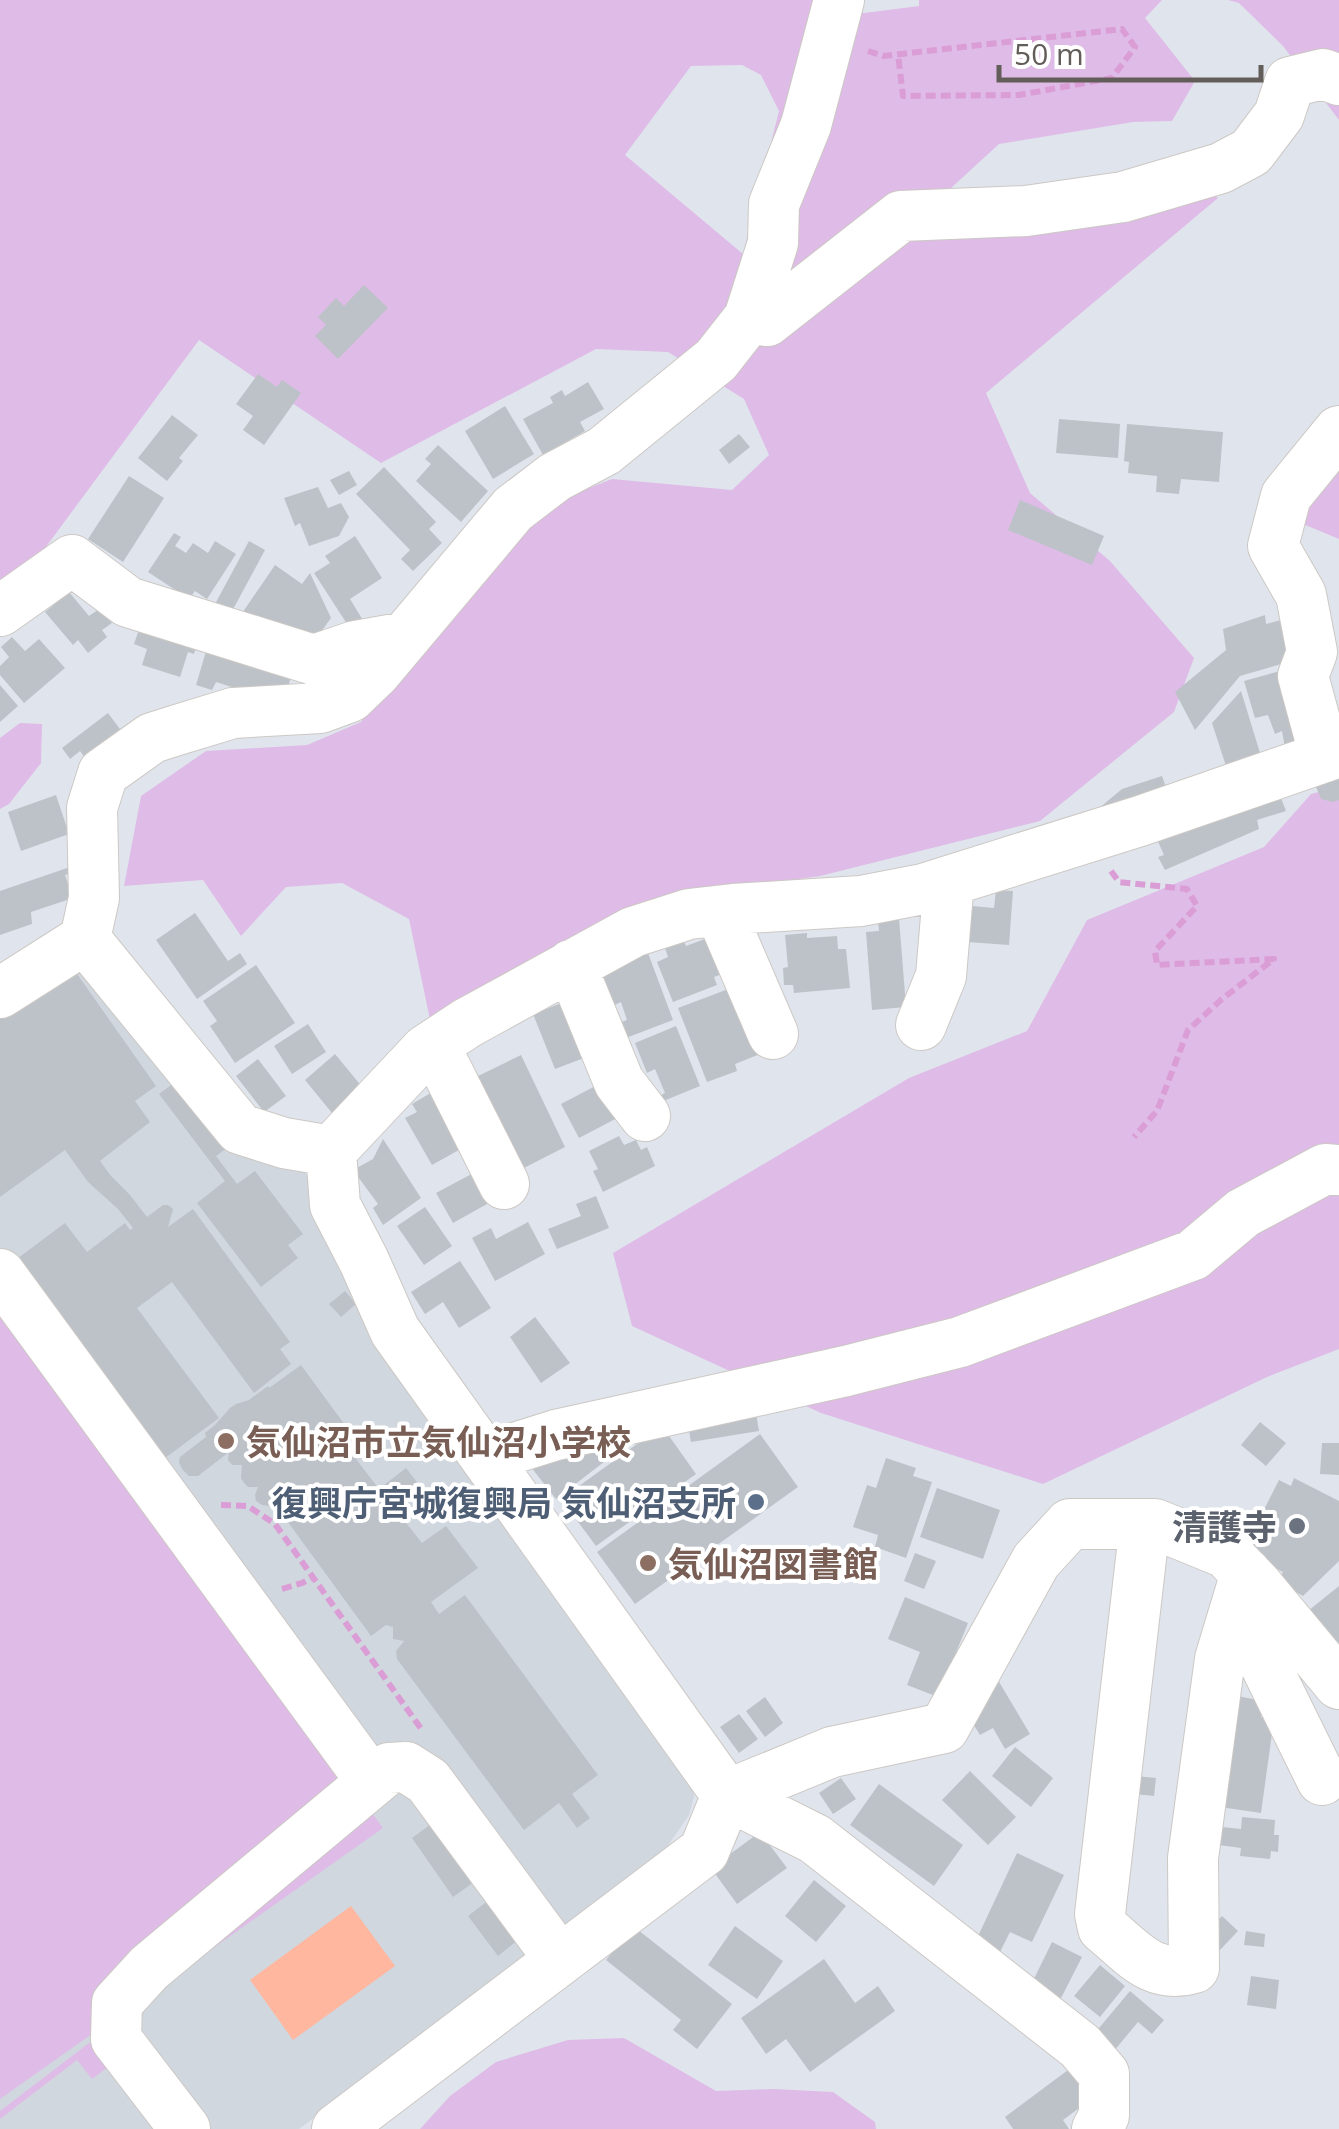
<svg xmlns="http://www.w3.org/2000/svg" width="1339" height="2129" font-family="'Open Sans','Noto Sans JP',sans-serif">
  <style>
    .education { fill: #d1d7df }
    .green { fill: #dfbbe7; fill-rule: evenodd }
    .water { fill: #ffb79f }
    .building { fill: #bdc2c8 }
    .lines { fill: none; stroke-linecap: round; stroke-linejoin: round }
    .minor-casing { stroke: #ccc8c4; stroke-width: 52 }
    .path { stroke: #da9dd5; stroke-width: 6; stroke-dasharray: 10 5; stroke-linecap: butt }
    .minor { stroke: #fff; stroke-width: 50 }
    .education-dot { fill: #8d6e63; stroke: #fff; stroke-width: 4 }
    .service-dot { fill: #5c6f8a; stroke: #fff; stroke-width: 4 }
    .worship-dot { fill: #6b7280; stroke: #fff; stroke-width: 4 }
    .labels { text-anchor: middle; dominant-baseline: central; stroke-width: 8; stroke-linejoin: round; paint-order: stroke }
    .education-label { font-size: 35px; font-weight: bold; fill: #785e54; stroke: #fff; text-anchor: start }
    .service-label { font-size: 35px; font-weight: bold; fill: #4e5e75; stroke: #fff; text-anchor: end }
    .worship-label { font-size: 35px; font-weight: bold; fill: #5b616d; stroke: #fff; text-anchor: end }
  </style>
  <rect width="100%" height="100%" fill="#e0e5ed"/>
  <path class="education" d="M71,955L298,1156L322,1206L690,1774L694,1797L689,1815L667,1847L560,1931L299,2129H0V1002Z"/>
  <path class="green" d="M0,0H850L847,9L864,13L919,6V0H1162L1145,18L1195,81L1172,121L1133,122L999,144L926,211L946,210L1180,165L1218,198L986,393L1030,493L1110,561L1194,658L1174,712L1040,821L820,876L646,901L432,1029L409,919L342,883L286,887L241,936L203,880L124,886L141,796L206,751L307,745L361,722L533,510L612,479L732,490L769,455L744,399L668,352L596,349L381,463L199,340L14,590L0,588ZM742,65L761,75L779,111L743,254L625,155L691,66Z
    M1228,0H1339V120L1283,46L1239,3Z
    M1339,441V539L1303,524L1300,471Z
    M20,723L42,724L41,763L9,804L0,809V738Z
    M1339,787V1349L1267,1377L1043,1484L821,1413L632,1326L613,1253L909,1078L1027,1031L1087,920L1264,847L1311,794Z
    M0,1315L383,1828L0,2099Z
    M624,2038L716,2091L774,2089L833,2092L875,2122L876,2129H420L450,2096L496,2062L568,2040Z
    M93,2040L112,2064L92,2079L77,2060L0,2119V2111Z"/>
  <path class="water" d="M351,1906L395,1966L293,2040L250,1980Z"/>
  <path class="building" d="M364,285L388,308L338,359L315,336L326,325L318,317L336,298L344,306Z
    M258,374L277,387L282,380L301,393L264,445L243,430L253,416L236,404Z
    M588,382L604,409L580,422L585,431L543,455L523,419L553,403L550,397L562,390L565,396Z
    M505,406L534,454L493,479L465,431Z
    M172,415L198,435L179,458L183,461L167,481L138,458Z
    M1059,419L1120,424L1118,458L1056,453Z
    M1127,424L1223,432L1219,482L1181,479L1179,494L1156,492L1157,476L1128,473L1129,462L1124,461Z
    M739,434L750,447L729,464L719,450Z
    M438,445L488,491L461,522L416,481L431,464L425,459Z
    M384,467L436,522L429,529L442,543L413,571L401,559L410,550L356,494Z
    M349,471L357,485L339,495L330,480Z
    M129,476L164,498L123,562L88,539Z
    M318,487L328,508L341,503L349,517L339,536L309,546L300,523L295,526L284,498Z
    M1020,500L1104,536L1092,565L1008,530Z
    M174,533L181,537L175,546L186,553L193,543L208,553L215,541L236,554L207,599L195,591L189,599L148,572Z
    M355,536L382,578L350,599L364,622L351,630L314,573L330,563L325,556Z
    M249,541L265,550L224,626L208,617Z
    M275,565L302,584L310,573L331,618L318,636L238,619Z
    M69,592L89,616L99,609L112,623L102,630L107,637L88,653L78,640L73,645L45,612Z
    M144,615L200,634L194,654L188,652L180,677L142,665L147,649L134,644Z
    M1265,615L1266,624L1296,616L1305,657L1240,676L1195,730L1175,692L1226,650L1223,629Z
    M12,637L25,651L39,639L65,668L24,703L0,675V666L9,657L1,647Z
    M210,638L295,665L286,693L266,698L216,682L212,690L196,685Z
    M1291,668L1312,741L1285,748L1282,731L1275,734L1268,715L1255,718L1244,681Z
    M0,685L18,706L0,722Z
    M1241,691L1261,756L1227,769L1212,723Z
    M108,713L128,740L93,768L80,751L70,759L62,748Z
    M1339,769V800L1333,802L1321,799L1312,777Z
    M1162,776L1167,790L1098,809L1122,789Z
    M1278,790L1286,811L1257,820L1259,829L1165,870L1158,857L1164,855L1155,835Z
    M56,795L69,834L21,851L8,812Z
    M73,866L75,872L65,875L73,898L31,912L32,924L0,935V891Z
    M996,890L1013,891L1009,945L953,941L973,897L972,906L994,908Z
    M195,913L228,961L240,953L247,964L197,999L156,940Z
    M899,918L906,1007L872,1010L866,932L879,931L878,920Z
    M807,933V938L837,936L838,949H846L850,988L794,993L793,985H784L783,968L788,967L785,935Z
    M713,936L727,972L714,977L717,985L673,1002L657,962L668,957L664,945L682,938L686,946Z
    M648,953L673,1020L618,1041L613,1025L627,1020L621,1002L610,1007L597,972Z
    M70,964L156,1086L135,1101L150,1122L100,1161L111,1176L130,1195L147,1217L163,1205H168L173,1209L168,1227L193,1209L290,1342L280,1349L291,1364L254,1393L172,1282L137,1308L219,1418L157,1464L10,1264L65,1223L87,1252L125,1223L130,1230L133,1228L118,1209L88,1182L65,1150L0,1197V1013Z
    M256,965L295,1023L235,1063L210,1026L217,1021L203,1001Z
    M739,985L765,1052L735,1064L737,1071L707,1082L678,1008Z
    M567,1001L589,1056L555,1069L533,1014Z
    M308,1024L326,1052L292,1074L274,1046Z
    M676,1026L700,1086L661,1102L659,1096L665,1093L655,1069L647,1073L635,1043Z
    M335,1054L363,1088L332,1113L305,1080Z
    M521,1055L565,1147L520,1170L476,1077Z
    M258,1059L286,1096L264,1112L236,1076Z
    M178,1080L228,1147L216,1156L237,1184L255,1171L303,1234L288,1245L298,1258L261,1287L197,1203L225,1181L159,1094Z
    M603,1082L621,1116L579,1138L561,1104Z
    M434,1091L466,1146L432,1165L405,1118L417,1112L412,1104Z
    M619,1136L624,1145L636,1140L641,1150L647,1147L655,1166L603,1192L593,1171L598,1169L589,1151Z
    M383,1139L421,1198L383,1225L373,1208L378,1204L353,1170L373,1159Z
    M479,1170L496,1199L453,1223L436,1193Z
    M596,1196L609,1228L557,1249L548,1229L581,1216L576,1204Z
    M425,1207L452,1246L424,1265L397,1226Z
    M528,1222L545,1254L495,1281L472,1238L491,1228L496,1239Z
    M460,1261L491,1308L459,1328L443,1302L425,1314L411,1292Z
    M345,1291L356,1304L341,1317L329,1304Z
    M535,1317L570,1363L541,1383L510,1337Z
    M301,1365L345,1425L336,1433L379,1489L406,1468L423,1490L396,1510L422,1543L446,1526L478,1568L431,1602L439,1614L465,1595L598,1775L572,1794L590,1818L577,1828L559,1803L524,1830L397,1659L396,1651L404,1641L393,1639V1627L386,1625L371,1636L277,1507L262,1505L256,1501L255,1495L258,1487H248L244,1483L241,1478L242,1465H232L228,1460L229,1452L198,1476H189L182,1469L179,1462L180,1457L206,1437L205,1433L215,1425L230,1408L236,1404L249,1400L268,1386L269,1388Z
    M755,1407L759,1431L691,1442L687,1419Z
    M1260,1422L1286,1443L1266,1466L1241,1445Z
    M662,1426L696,1474L596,1546L561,1499Z
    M648,1428L556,1499L527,1462Z
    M760,1434L798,1487L635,1604L597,1552Z
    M1322,1443H1339V1475L1320,1474Z
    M886,1458L916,1468L913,1476L932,1482L906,1558L875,1547L878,1535L853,1527L867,1485L876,1488Z
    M1294,1478L1339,1501V1561L1303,1596L1278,1582L1283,1572L1243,1551L1279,1480L1291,1486Z
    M937,1488L1000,1510L983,1559L920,1537Z
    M915,1553L936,1561L924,1589L904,1581Z
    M1339,1586V1660L1303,1615Z
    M905,1597L968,1623L938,1697L907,1685L920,1652L888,1639Z
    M995,1675L1030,1734L1005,1749L993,1728L980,1735L970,1719Z
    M1237,1696L1263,1701L1261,1717L1274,1719L1261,1813L1213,1806Z
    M765,1697L783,1723L765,1737L746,1711Z
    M739,1714L758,1739L739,1753L720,1727Z
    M1015,1747L1053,1778L1031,1807L992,1776Z
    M970,1771L1016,1817L988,1845L942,1800Z
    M1127,1775L1156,1778L1154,1796L1125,1793Z
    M841,1778L856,1799L833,1814L819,1793Z
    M879,1784L963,1845L934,1886L850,1825Z
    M1242,1817L1275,1820L1274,1835H1279L1278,1852L1271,1851L1270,1859L1240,1856L1241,1848L1211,1844L1213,1826L1241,1829Z
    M438,1819L480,1878L453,1897L412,1838Z
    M760,1832L787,1868L737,1904L711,1868Z
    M1017,1853L1064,1875L1032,1942L1010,1932L996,1960L972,1949Z
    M814,1880L846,1906L816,1942L785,1916Z
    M494,1896L524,1935L498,1956L468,1916Z
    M1222,1916L1238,1931L1219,1951L1203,1936Z
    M633,1926L732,2004L697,2049L673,2030L681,2020L606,1960Z
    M735,1926L783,1961L757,1999L708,1965Z
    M1246,1931L1265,1934L1264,1947L1244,1945Z
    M1052,1942L1082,1957L1056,2008L1027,1993Z
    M824,1959L855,2003L878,1986L895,2011L810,2072L786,2039L766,2054L741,2018Z
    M1100,1965L1125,1986L1100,2017L1074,1996Z
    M1251,1976L1279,1980L1276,2009L1247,2005Z
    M1130,1991L1164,2020L1152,2034L1138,2022L1109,2057L1089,2040Z
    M1068,2070L1090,2100L1063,2120L1069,2129H1013L1005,2117Z"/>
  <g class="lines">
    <g class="minor-casing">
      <path id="minor" d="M749,318L767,321L901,216L1026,211L1123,197L1221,168L1251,152L1279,115L1290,82L1323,74L1339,80
        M0,611L72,560L128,602L314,660L355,646L405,637
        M1325,757L1303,676L1312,652L1301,595L1273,546L1286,496L1339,431
        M720,911L773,1034
        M85,939L240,1129L284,1143L331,1151
        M571,965L619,1082L645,1116
        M0,993L85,939L94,898L92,808L103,773L152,738L174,731L233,713L320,708L350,697L376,672L513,509L555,477L604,451L716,360L749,318L773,243L774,204L806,125L839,0
        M921,1025L941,976L949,881
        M434,1045L504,1184
        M0,1274L372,1782
        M486,1457L556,1435L846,1371L960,1342L1193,1255L1243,1213L1325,1169L1339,1170
        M1145,1524L1100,1914L1103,1928C1134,1953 1152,1980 1194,1968L1193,1858L1220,1659L1246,1573
        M1247,1583L1249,1613L1258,1650L1322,1780
        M185,2129L116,2039L117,2003L149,1968L389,1768L406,1767L428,1781L560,1960
        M337,2129L704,1851L727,1795L832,1752L944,1728L1036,1561L1070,1524H1155L1226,1553L1257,1585L1339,1684
        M1097,2129L1104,2116V2074L1080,2046L815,1839L727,1795L395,1331L364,1261L335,1205L331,1151L426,1050L467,1023L633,932L689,914L733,909L861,901L923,889L1140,821L1339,752"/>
    </g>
    <path class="path" d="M868,51L883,56L1122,29L1135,47L1112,78L1019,95L903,96L898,54
      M1111,871L1119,882L1187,889L1197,906L1155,951L1157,965L1274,959L1222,999L1188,1030L1157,1111L1134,1137
      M221,1505L248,1506L275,1524L422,1730
      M282,1589L302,1583L313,1577"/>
    <use href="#minor" class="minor"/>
  </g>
  <g class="education-dot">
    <circle cx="226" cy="1441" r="10"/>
    <circle cx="648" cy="1563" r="10"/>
  </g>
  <circle class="service-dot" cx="756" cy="1502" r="10"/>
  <circle class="worship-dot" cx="1297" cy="1526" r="10"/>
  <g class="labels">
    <g class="education-label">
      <text x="246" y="1441">気仙沼市立気仙沼小学校</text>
      <text x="668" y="1563">気仙沼図書館</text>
    </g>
    <g class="service-label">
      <text x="736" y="1502">復興庁宮城復興局 気仙沼支所</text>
    </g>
    <g class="worship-label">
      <text x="1277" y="1526">清護寺</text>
    </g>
  </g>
  <path d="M999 65v15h262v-15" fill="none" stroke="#625d59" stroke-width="5"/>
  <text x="1014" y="65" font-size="30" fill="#625d59" stroke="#ffffff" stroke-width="8" paint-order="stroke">50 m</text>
</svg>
